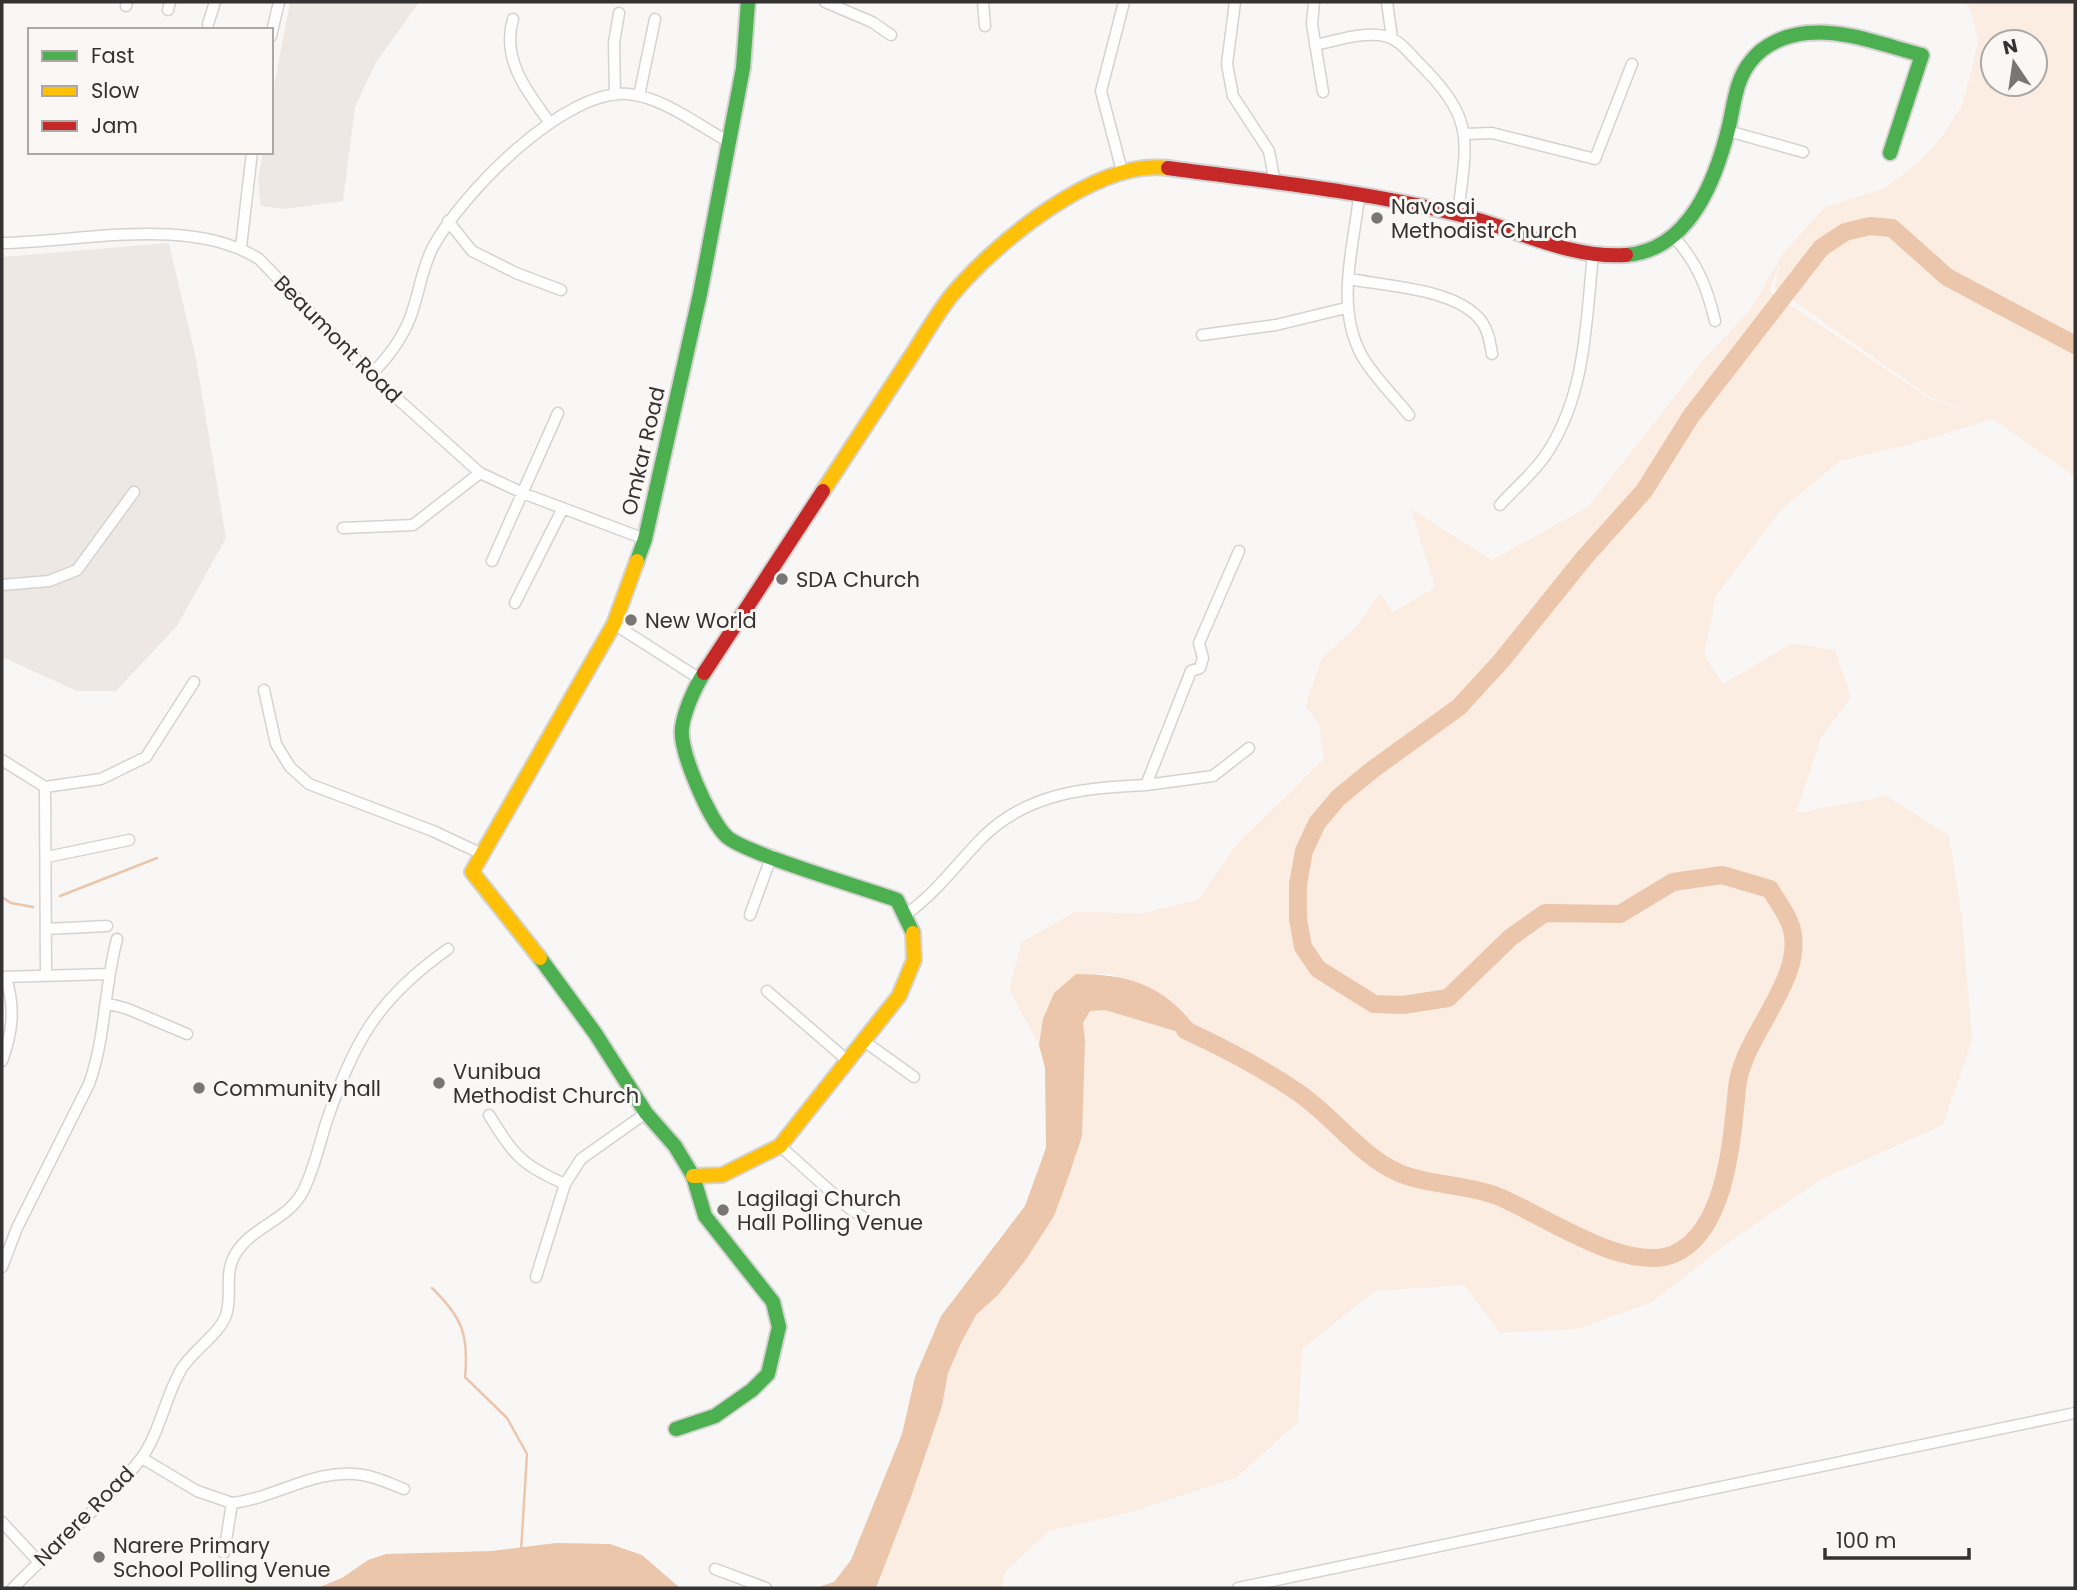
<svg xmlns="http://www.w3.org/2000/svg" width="2077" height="1590" font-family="Poppins,sans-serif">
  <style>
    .built { fill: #eee8e4 }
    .green { fill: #fbede2; fill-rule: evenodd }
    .water { fill: #ebc6ab }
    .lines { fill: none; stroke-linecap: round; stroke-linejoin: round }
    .stream { stroke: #ebc6ab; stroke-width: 2.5 }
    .river { stroke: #ebc6ab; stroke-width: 18 }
    .street-casing { stroke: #d4d3d1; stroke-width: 13 }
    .fast-casing { stroke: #d4d3d1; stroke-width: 18 }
    .slow-casing { stroke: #d4d3d1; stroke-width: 18 }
    .jam-casing { stroke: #d4d3d1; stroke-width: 18 }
    .street { stroke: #fefefe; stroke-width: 10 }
    .fast { stroke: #4caf50; stroke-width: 14 }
    .slow { stroke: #ffc107; stroke-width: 14 }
    .jam { stroke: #c62828; stroke-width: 14 }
    .poi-dot { fill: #797776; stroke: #faf7f4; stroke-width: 2.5 }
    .labels { text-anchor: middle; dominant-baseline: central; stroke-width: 6; stroke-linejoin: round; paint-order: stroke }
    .poi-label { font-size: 21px; fill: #343232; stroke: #faf7f4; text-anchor: start }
    .street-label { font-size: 21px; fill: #343232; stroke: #faf7f4 }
  </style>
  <rect width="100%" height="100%" fill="#f9f7f5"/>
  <path class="built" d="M290,2H419L375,64L355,107L343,201L285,209L261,206L258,181L263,152H271V102Z
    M169,243L196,359L226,538L177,626L116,691H77L2,657V257Z"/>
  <path class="green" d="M1965,2H2075V477L1993,419L1912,444L1840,461L1780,511L1716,596L1704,655L1723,684L1792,643L1835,650L1851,697L1821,738L1796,813L1887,796L1949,836L1962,918L1972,1040L1943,1125L1822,1179L1728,1243L1652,1302L1578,1329L1500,1333L1464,1285L1375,1291L1302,1349L1298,1422L1236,1478L1135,1511L1049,1531L1005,1572L1002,1588H879L884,1562L912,1494L942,1406L948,1373L961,1343L976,1315L998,1295L1054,1216L1082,1086L1085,1041L1083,1023L1090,1011L1105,1010L1204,1039L1113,974H1077L1054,993L1039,1045L1009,990L1022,942L1075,912L1142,913L1198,900L1237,844L1324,759L1319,724L1305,706L1322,658L1358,625L1380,593L1392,612L1435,588L1411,509L1492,560L1588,507L1705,358L1750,310L1783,253L1825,207L1885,188L1919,162L1940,139L1962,105L1973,66L1978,40L1971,11ZM1993,42H2035V84H1993ZM1780,263L1775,288L1933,399L1980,415L1932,400L1769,291Z"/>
  <path class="water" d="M1076,974C1137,974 1170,989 1205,1040L1105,1010L1090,1011L1083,1023L1085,1041L1082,1136L1068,1178L1054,1216L1027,1258L998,1295L976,1315L961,1343L948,1373L942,1406L912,1494L876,1588H815L834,1582L851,1560L902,1434L915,1377L941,1316L1025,1206L1046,1148L1045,1068L1039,1045L1043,1019L1054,993Z
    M556,1543L610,1544L642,1555L680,1588H317L342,1578L368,1560L386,1554L492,1551Z"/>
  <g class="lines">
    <path class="stream" d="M60,896L157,858
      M2,897L11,903L33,907
      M432,1288C462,1317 469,1335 465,1377L507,1418L527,1454L521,1551"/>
    <path class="river" d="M1185,1030C1222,1047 1262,1068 1296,1091C1332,1115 1360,1156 1399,1173C1430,1186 1467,1184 1497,1196C1544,1215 1625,1274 1674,1254C1727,1231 1732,1137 1737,1088C1742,1033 1812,975 1789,921C1784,910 1776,899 1770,889L1722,875L1673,882L1620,914L1545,913L1511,937L1448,998L1403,1005L1374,1004L1318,969L1303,947L1298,919V884L1304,851L1317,823L1338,798L1372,770L1459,707L1502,660L1584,558L1644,491L1691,416L1821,248L1845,232L1870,226L1892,228L1947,277L2075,345"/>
    <g class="street-casing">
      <path id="street" d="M825,2L872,22L891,35
        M983,2L985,26
        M1235,2L1227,64L1233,96L1269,151L1275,183
        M1314,2L1312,24L1323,92
        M1387,2L1392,38
        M126,6L127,2
        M168,10L170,2
        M513,19C501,59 527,92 550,123
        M208,24L215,2
        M271,36L279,2
        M1315,45C1336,41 1363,31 1385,36C1399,39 1408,52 1418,62C1476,120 1467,138 1458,214
        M615,95L614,43L619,13
        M639,96L655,19
        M1728,131L1803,152
        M1466,134L1492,133L1595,159L1632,64
        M1122,171L1101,91L1124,2
        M1359,197C1353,250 1335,307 1362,356C1374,377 1394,396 1409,415
        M448,221L472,251L516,273L561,290
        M1673,236C1697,262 1707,287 1715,321
        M2,243C81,242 190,215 259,259L371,375L480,473L525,494L645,539
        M241,247L252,152
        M1349,279C1387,286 1459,289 1482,322C1489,332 1490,343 1492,354
        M1202,335L1276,325L1346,308
        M371,375C387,358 401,341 410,318C419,295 421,270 433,247C461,195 563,89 628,94C663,97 699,126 729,142
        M1500,505C1515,488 1535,472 1547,453C1586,394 1586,322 1593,254
        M343,528L413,525L480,473
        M492,561L558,413
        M2,585L49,581L77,570L134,492
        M515,603L563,508
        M614,624L700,679
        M264,690L276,744L290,767L309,784L433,831L482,854
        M2,760L45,787L46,975
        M1146,785L1213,776L1249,748
        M45,787L101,779L146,757L194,682
        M47,857L129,840
        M908,913C938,891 958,862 984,836C1030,792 1086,788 1146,785L1191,671L1200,668L1203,658L1199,643L1239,551
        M750,915L772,855
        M46,929L107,926
        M2,977L108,974
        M767,991L848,1061
        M106,1003L128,1009L187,1034
        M864,1041L914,1077
        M2,1061C13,1032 15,1007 6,978
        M489,1115C514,1155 521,1165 565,1184
        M780,1146L849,1208L870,1222
        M2,1267L17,1228L89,1084C106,1037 104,987 117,939
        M536,1277L565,1184L581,1159L646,1113
        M142,1458L197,1491L232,1503
        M2,1522L39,1562
        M224,1553L232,1503C277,1498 315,1467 363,1475C377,1477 391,1484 404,1489
        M715,1569L766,1588
        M13,1588C54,1546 103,1505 140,1460C160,1434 165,1396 182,1368C192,1352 221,1332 226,1315C233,1295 223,1273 236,1253C252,1227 287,1220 302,1193C313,1173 319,1146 326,1123C354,1042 376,1000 448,949
        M1238,1588L2075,1413"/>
    </g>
    <g class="fast-casing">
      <path id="fast" d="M1626,255C1690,250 1716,179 1729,126C1734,104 1736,79 1751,61C1764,44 1786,35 1807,33C1845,29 1886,46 1922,55L1890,153
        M637,561L645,539L700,294L743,68L748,2
        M704,673C695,687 684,711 682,728C679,751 709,819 726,836C743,853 867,889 897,900L913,933
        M540,958L595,1033L646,1113L675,1146L693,1176L705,1216L773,1302L779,1327L768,1374L752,1390L715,1416L676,1429"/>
    </g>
    <g class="slow-casing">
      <path id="slow" d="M823,491C852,447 881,402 910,358C923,338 936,315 951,296C994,244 1097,158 1168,168
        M540,958L472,872L614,624L637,561
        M693,1176L722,1175L780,1146L899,996L914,960L913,933"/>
    </g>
    <g class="jam-casing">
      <path id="jam" d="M1168,168C1264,181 1363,191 1457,214C1513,227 1567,259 1626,255
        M704,673L823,491"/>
    </g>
    <use href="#street" class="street"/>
    <use href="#fast" class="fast"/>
    <use href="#slow" class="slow"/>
    <use href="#jam" class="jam"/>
  </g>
  <g class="poi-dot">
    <circle cx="1377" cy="218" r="7"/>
    <circle cx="782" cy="579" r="7"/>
    <circle cx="631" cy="620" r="7"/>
    <circle cx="439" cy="1083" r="7"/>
    <circle cx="199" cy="1088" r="7"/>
    <circle cx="723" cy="1210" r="7"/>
    <circle cx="99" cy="1557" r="7"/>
  </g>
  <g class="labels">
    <g class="poi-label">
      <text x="1391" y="206">Navosai<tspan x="1391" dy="24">Methodist Church</tspan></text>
      <text x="796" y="579">SDA Church</text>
      <text x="645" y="620">New World</text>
      <text x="453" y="1071">Vunibua<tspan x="453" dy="24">Methodist Church</tspan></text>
      <text x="213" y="1088">Community hall</text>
      <text x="737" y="1198">Lagilagi Church<tspan x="737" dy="24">Hall Polling Venue</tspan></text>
      <text x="113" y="1545">Narere Primary<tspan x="113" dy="24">School Polling Venue</tspan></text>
    </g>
    <g class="street-label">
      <text transform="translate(338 339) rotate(45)">Beaumont Road</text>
      <text transform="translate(643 451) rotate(-77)">Omkar Road</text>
      <text transform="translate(84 1516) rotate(-45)">Narere Road</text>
    </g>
  </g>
  <rect width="2077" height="1590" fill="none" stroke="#343232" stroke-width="7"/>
  <rect x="28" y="28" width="245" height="126" fill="#faf7f4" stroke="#aba8a6" stroke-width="2"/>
  <rect x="42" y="51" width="35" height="10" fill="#4caf50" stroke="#aba8a6" stroke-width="2"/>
  <text x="91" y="63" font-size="21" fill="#343232">Fast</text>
  <rect x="42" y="86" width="35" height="10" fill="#ffc107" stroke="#aba8a6" stroke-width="2"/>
  <text x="91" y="98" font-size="21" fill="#343232">Slow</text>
  <rect x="42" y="121" width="35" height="10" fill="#c62828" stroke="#aba8a6" stroke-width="2"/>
  <text x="91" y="133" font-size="21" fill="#343232">Jam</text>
  <g transform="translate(2014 63) rotate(347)"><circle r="33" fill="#faf7f4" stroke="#aba8a6" stroke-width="2"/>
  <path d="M0-5L12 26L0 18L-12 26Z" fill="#797776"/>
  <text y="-10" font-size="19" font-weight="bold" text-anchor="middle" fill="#343232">N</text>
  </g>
  <path d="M1825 1548v10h144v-10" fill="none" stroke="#343232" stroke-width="3.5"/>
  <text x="1836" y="1548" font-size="21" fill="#343232" stroke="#faf7f4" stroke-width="5" paint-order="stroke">100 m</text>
</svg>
